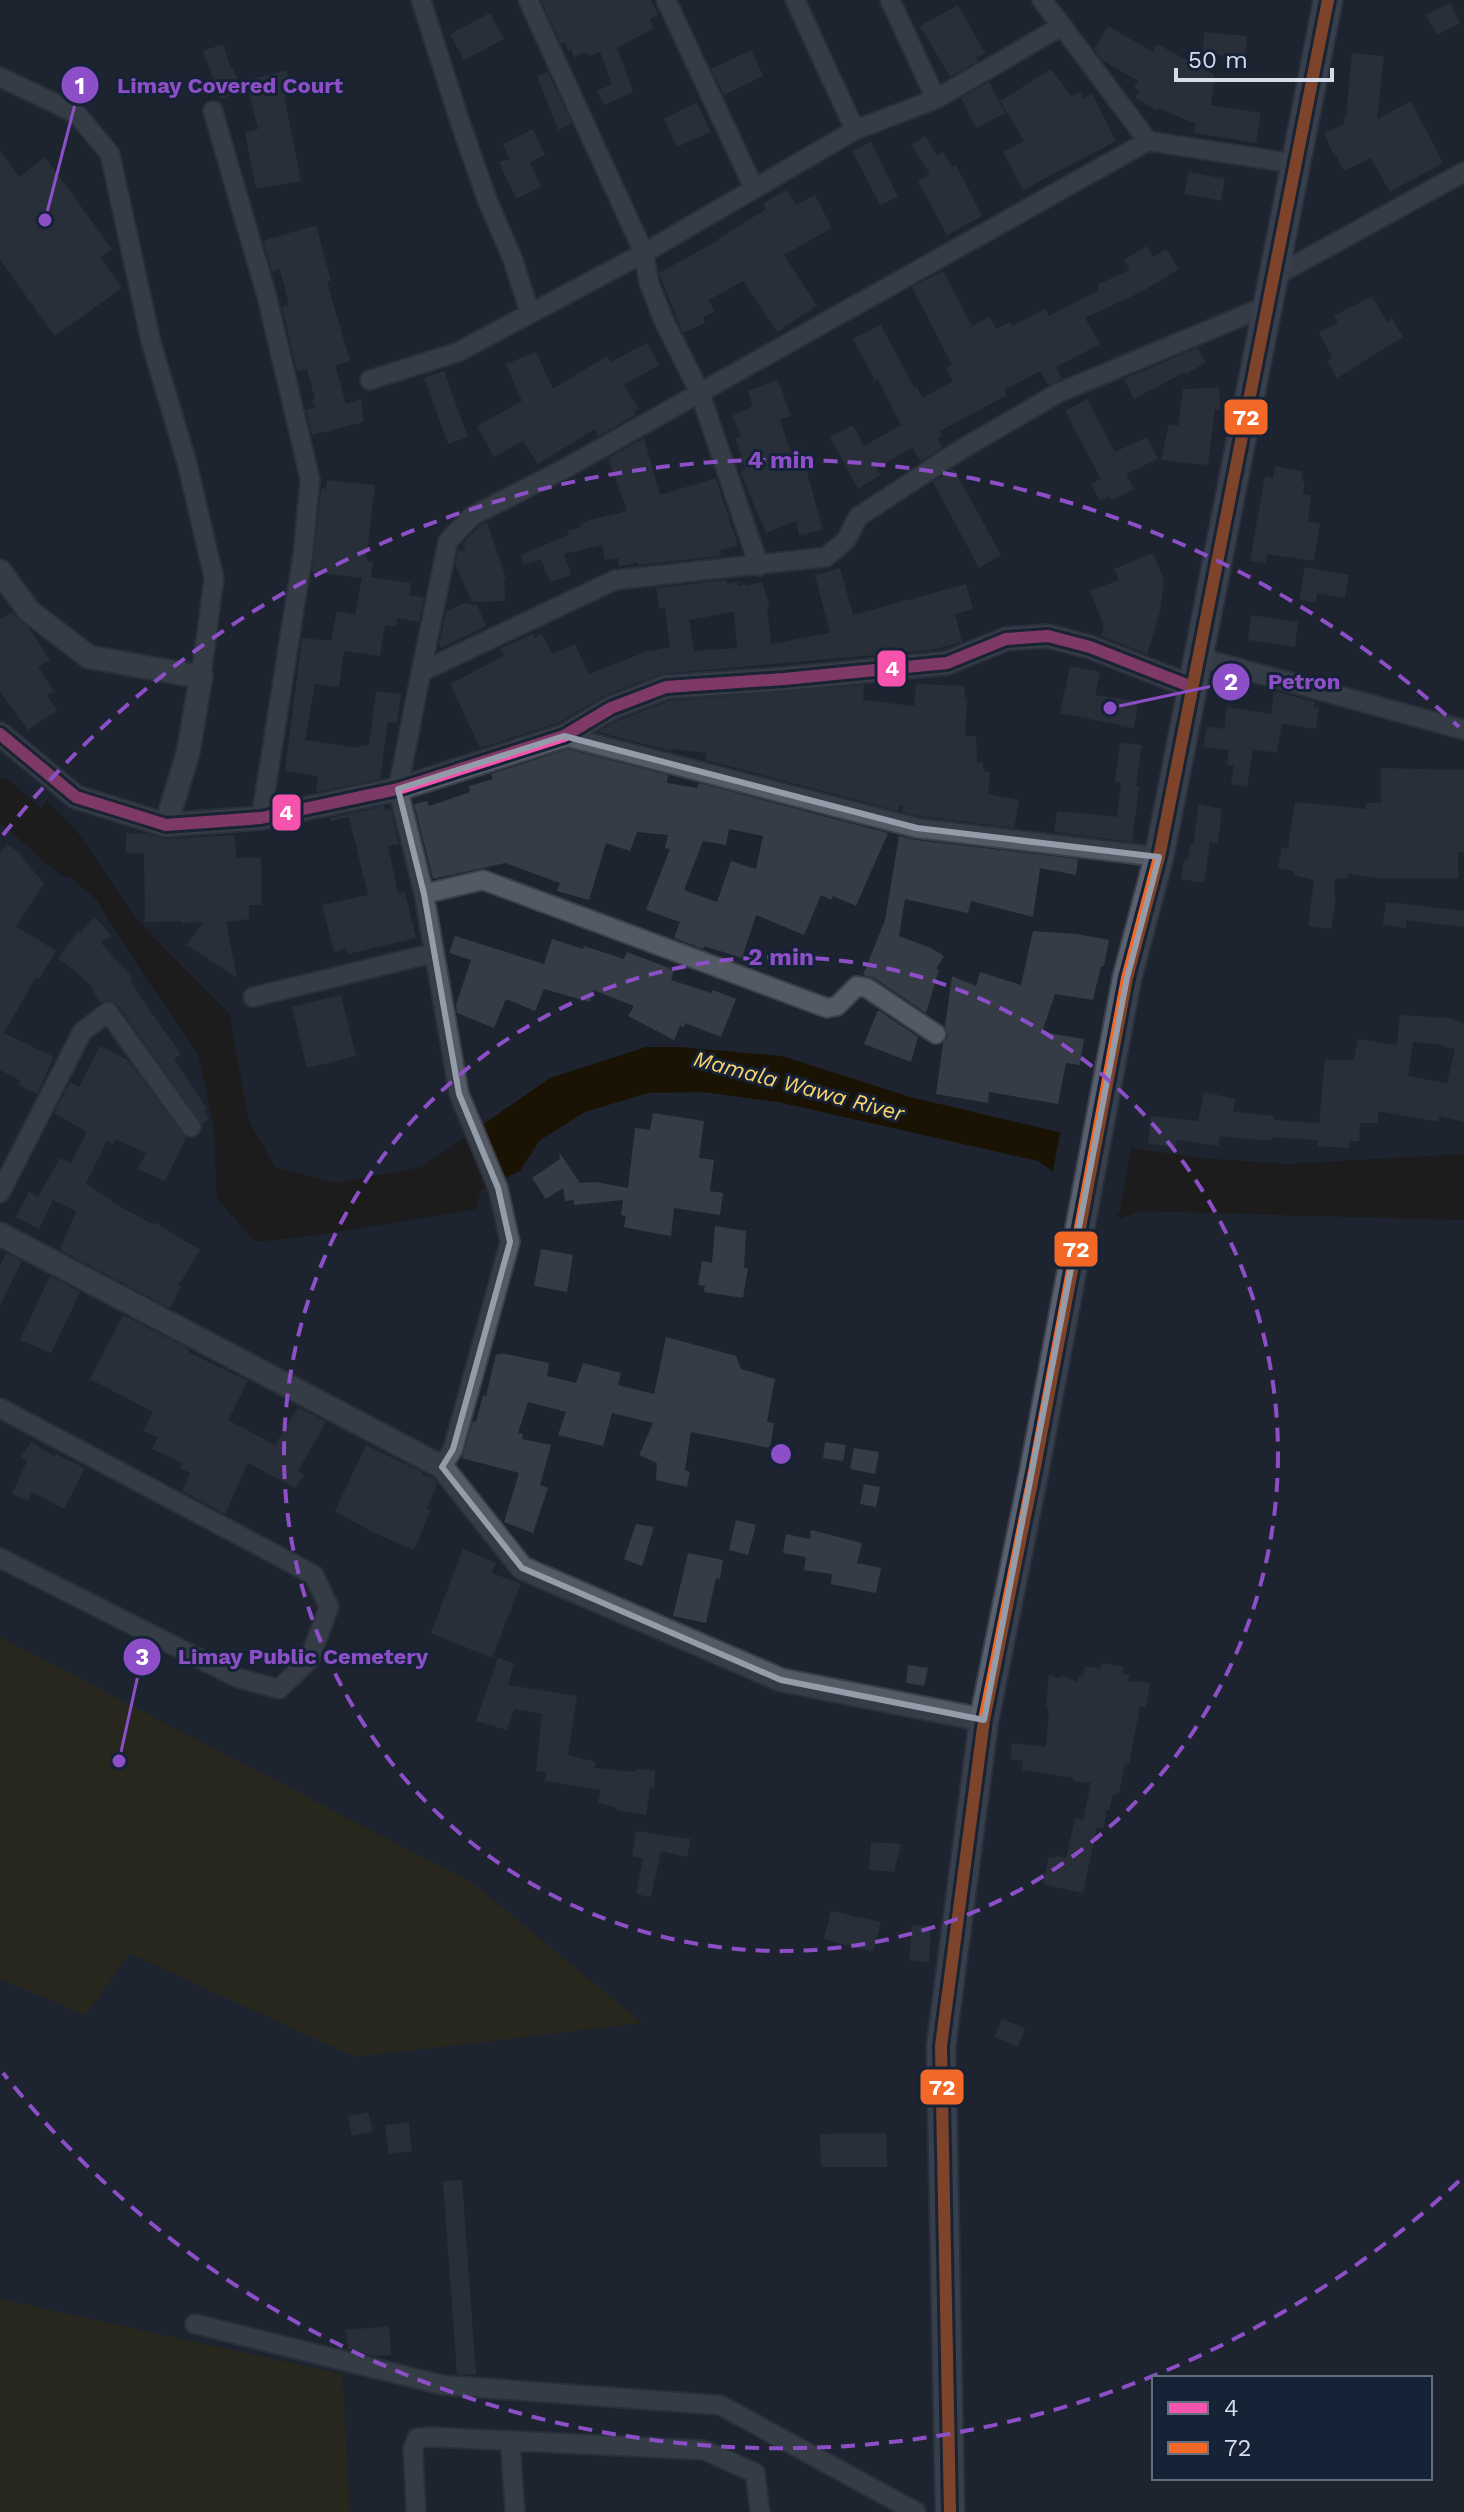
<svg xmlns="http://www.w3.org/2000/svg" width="1464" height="2512" font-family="'Work Sans',sans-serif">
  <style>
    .green { fill: #362a08 }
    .water { fill: #1a1304 }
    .pier { fill: #1d242f }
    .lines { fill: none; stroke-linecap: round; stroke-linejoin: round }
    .river { stroke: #1a1304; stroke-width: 38 }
    .building { fill: #363c46; fill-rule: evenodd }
    .minor-casing { stroke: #3a3f49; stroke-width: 22 }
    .tertiary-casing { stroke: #3a3f49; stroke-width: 26 }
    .primary-casing { stroke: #3a3f49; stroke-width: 32 }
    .minor { stroke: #545a63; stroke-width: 18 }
    .tertiary { stroke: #545a63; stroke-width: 22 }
    .primary { stroke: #596170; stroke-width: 28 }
    .bus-1-casing { stroke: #162236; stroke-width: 18 }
    .bus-2-casing { stroke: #162236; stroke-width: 18 }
    .bus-1 { stroke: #f653ac; stroke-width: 12 }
    .bus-2 { stroke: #f36827; stroke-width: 12 }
    .marked { fill: none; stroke: #959ca9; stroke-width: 6; stroke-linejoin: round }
    .ring { fill: none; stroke: #8d4fc8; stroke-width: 4; stroke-dasharray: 14 10 }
    .labels { text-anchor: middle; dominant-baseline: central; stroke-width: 6; stroke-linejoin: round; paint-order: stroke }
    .water-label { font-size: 22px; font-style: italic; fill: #fed56c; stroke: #162236 }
    .centre { fill: #8d4fc8; stroke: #162236; stroke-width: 4 }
    .ring-label { font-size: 24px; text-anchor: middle; font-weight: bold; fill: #8d4fc8; stroke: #162236; stroke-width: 6; stroke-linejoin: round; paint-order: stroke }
    .leader { fill: none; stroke: #8d4fc8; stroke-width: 3 }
    .callout-dot { fill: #8d4fc8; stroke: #162236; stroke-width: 3 }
    .mark-label { font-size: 24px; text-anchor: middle; font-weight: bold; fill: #fff }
    .callout-label { font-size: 22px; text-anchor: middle; font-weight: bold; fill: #8d4fc8; stroke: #162236; stroke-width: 6; stroke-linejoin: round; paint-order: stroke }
    .line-badge { stroke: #162236; stroke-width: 3 }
    .badge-label { font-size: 22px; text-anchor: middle; font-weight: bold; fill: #fff }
  </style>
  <rect width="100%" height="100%" fill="#1d242f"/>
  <path class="green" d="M0,1637L474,1884L642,2023L355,2057L129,1953L86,2015L0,1979Z
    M0,2299L342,2374L350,2512H0Z"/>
  <path class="water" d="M47,800L76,830L138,921L230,1015L248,1119L275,1167L336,1183L422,1167L550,1078L646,1047H679L782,1056L910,1097L1118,1146L1199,1158L1288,1164L1464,1154V1220L1138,1211L1122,1219L1038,1161L778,1102L703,1092L648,1093L585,1112L539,1141L520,1171L481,1190L476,1209L318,1235L256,1242L217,1199L214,1127L198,1053L145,977L96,899L21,838Z"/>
  <path class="pier" d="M1061,1128L1132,1144L1119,1214L1104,1212L1052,1176Z"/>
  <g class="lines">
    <path class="river" d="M0,797L69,858"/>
  </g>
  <path class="building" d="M541,0H651L658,15L649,19L654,28L617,48L633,92L604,105L597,91L612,84L600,52L589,56L587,52L574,57L571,49L568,51L565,42L561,44Z
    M1450,3L1460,23L1437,35L1426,15Z
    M958,5L985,53L976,58L978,61L950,77L920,26Z
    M490,13L504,39L464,60L450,34Z
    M1108,26L1153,52L1157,44L1215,75L1211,105L1261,113L1256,143L1194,133L1196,124L1158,108L1156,110L1135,98L1140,91L1134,88L1138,81L1102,60L1094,49Z
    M1204,32L1247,36L1245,57L1203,54Z
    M223,44L231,69L233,68L241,91L221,99L203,51Z
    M751,50L763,76L724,95L711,69Z
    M1352,53L1384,56L1377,119L1411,101L1443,163L1390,192L1371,158L1344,171L1336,155L1334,156L1324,133L1345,124L1343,118L1346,117Z
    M1051,69L1071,96L1080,92L1083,98L1092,94L1116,141L1023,190L1003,152L1024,141L1000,101Z
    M287,70L292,94L284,96L301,181L256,189L245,132L258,129L246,81Z
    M548,72L572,124L558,130L537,76Z
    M989,82L1005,113L976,128L961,98Z
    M697,102L710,132L677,147L664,119Z
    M533,129L545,155L530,162L541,187L516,199L499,162L510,159L503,144Z
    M925,136L937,155L943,152L952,167L956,165L982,216L947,235L918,181L930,174L911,145Z
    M871,142L898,197L880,205L852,151Z
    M0,150L19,177L45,157L112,249L100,257L122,288L55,336L0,260Z
    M1189,172L1225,179L1221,201L1184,194Z
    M787,190L796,205L815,195L832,228L784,255L817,306L777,332L743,281L709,300L715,312L703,317L705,323L683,333L659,273L719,240L718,239L766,209L763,203Z
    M316,225L331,281L327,282L350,361L335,365L346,404L361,399L364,422L312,435L306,410L315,408L312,400L315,399L307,369L297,371L282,307L289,305L280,269L272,271L263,241Z
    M1147,246L1153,257L1166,249L1179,269L1143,291L1085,318L1100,344L1056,367L1062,379L1048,385L1040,371L1004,390L1007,395L940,431L942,436L938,438L942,448L921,461L912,448L876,468L881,475L858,489L830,437L853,425L864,446L901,425L878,379L875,380L853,339L881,325L914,388L917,387L922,398L953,381L946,368L952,365L912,287L943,271L972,326L990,317L996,329L1010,322L1012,326L1045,309L1049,316L1099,290L1097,285L1130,270L1124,260Z
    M1372,296L1387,322L1392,319L1403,337L1337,378L1327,361L1332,358L1319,332L1338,323L1334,316Z
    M647,343L659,365L624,385L639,409L634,411L636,415L598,436L595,429L538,464L523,441L494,457L477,426L522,401L506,364L536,352L553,389L607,356L611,362Z
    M1197,348L1206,362L1185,375V372L1134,399L1124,379Z
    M444,371L468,437L448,444L424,378Z
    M778,380L791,416L780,419L790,450L800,447L823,530L799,535L796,521L766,533L740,472L745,470V467L735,438L741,436L732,416L753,406L748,391Z
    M1219,388L1220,409H1215L1208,465L1161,460L1169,424L1178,426L1183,389Z
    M1087,399L1115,452L1147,437L1158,459L1126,474L1134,489L1112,500L1110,496L1100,501L1091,484L1101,479L1065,411Z
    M644,438L660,495L716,478L738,546L720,550L721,556L638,565V562L619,567L618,558L605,560L602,545L564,554L571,575L550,582L541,560L524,564L521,555L569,535L568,531L581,527L580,524L590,520L627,511L608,458Z
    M1275,466L1303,472L1301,481H1305L1303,494L1311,495L1308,522L1320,523L1314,561L1267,554L1266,563L1250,561L1265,476L1273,478Z
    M954,469L1001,555L979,568L933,482Z
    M327,480L375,485L366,561L373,562L371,577L411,583L409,595L422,597L424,599L419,622L397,618L396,627L385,625L380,656L344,651L339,687L315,684L305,740L360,748V745L369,746L376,691L401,694L397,723L388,722L380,779L316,792L318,776L285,771L302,638L331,641L337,611L355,615L362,578L312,572L321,488L326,489Z
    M487,522L506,578H504L505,601L472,602L455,565L458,550L466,551L463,543L479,526Z
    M1153,553L1164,581L1160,612L1147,654L1101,636L1104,627L1090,591L1119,580L1114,569Z
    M1305,567L1349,575L1345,598L1317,593L1316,602L1299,600Z
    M840,568L853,615L966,584L973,609L955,614L962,642L931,650L661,674L606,695L558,723L480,748L450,684L504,656L501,648L533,634L534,638L542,634L552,654L575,644L589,674L648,651L670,647L665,608L659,609L656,588L726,580L727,584L737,582L738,586L746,584V586L762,582L770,607H767L771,644L830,633L815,575ZM734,612L737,648L694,651L689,620Z
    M464,603L477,605L486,626L441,648L439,644L446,612Z
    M12,612L29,628L50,660L38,667L54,691L47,695L57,710L28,730L0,692V619Z
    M1251,615L1298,622L1295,647L1248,640Z
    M1070,666L1100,672L1095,695L1138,701L1134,728L1060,713Z
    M916,684L965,686L964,697L967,698L965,736H976L977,763L982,762L984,771L990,772L988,794L1019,800L1014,828L919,816L902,812L903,806L900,805L898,811L705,760L707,753L671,749V751L598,732L617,721L669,701L864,685L863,700L914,706Z
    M1274,691L1315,702L1314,707L1319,708L1316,729L1282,724L1277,753L1253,749L1247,787L1231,784L1234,766L1227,765L1229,750L1203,747L1207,726L1224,729L1227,707L1271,714Z
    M1120,743L1142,745L1136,786H1139L1132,842L1054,832L1057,811L1117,817L1121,783L1115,782Z
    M568,749L668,775L667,783L697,788L699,783L888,833L856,906L833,896L831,900L821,895L804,935L756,915L742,958L704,946L703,949L674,938L680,922L646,910L670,849L665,848L668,835L637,832L630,851L606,843L589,900L557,891L560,883L505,863L433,879L414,804L427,801L429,806L470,792L469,786L493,779L491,774ZM729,829L763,836L756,869L731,861L717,902L684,890L703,841L726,845Z
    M1381,768L1464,770V852L1458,853V878H1374L1348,874V878H1335L1334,895L1336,896L1331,929L1308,926L1314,880L1293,875L1294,871L1278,868L1282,847L1288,848L1295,802L1366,809V803H1381Z
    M1199,804L1222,809L1218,843L1210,842L1204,883L1181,879L1184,859L1188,860L1190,845H1193Z
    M384,806L385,811L391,809L399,844L388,846L398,893L405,892L416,938L348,954L346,948L334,952L322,905L368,895L349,817L331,821L330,818Z
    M126,833L148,834L166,839L234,835L237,858H261L262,905H249V919L226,922L237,978L187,945L203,922L182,923V921L145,922L144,854L126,853Z
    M899,836L916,840L1078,859L1076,875L1040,868L1033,917L971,901L968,913L905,899L899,936L931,948L944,956L936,969L939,970L926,1013L874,978L863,975L885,920Z
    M7,844L19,853L44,884L16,926L56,951L39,979L36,977L4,1033L54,1057L37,1094L19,1085L21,1081L0,1070V853Z
    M1386,902L1464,911V927L1406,920V928L1383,925Z
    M95,917L111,935L101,943L132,977L130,979L139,995L181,1054L174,1059L207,1109L204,1111L209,1118L202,1124L118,1005L107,1000L101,1003L92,992L94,990L82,977L58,958L78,931L80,933Z
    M1033,931L1077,934L1109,940L1104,966H1101L1093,1000L1055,994L1042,1032L1084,1039L1080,1065L1066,1063L1058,1104L989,1092L988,1103L936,1094L943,1043L948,1036L945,1027L952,976L976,986L980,972L1021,985Z
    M455,936L544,964L552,939L583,949L584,946L624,959L627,952L674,970L671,980L711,993L713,990L736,999L721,1037L685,1023L684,1027L680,1026L674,1040L628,1016L634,1006L593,990L590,1002L544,989L535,1011L506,999L494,1028L457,1013L456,1005L471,960L449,953Z
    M341,995L356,1056L307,1068L292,1007Z
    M878,1010L918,1037L911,1062L864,1044Z
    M1400,1015L1448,1018L1464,1023V1122L1439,1116V1122L1378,1111V1123H1360L1359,1141H1349V1148L1318,1146V1140L1272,1137L1271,1141L1220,1136L1218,1146L1177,1140L1176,1147L1148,1144L1151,1116L1198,1121L1204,1092L1236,1099L1233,1112L1274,1116V1120L1319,1123L1325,1060H1354L1358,1039L1397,1045ZM1413,1042L1437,1044L1455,1049L1447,1083L1408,1076Z
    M100,1046L128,1060L186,1138L165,1181L138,1169L146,1153L115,1139L113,1144L107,1141L86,1183L117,1205L153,1224L154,1222L200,1250L179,1285L181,1287L170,1308L60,1250L76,1211L53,1200L39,1229L16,1217L29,1192L38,1197L60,1158L71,1163L87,1132L54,1113L70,1082L79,1087Z
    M653,1113L704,1121L699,1158L714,1160L710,1191L723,1193L720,1215L674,1208L671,1236L643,1231L624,1227L626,1216L621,1215L623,1200L574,1205V1200L565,1201L563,1188L546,1199L532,1178L560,1159L559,1152L580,1183L596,1182L628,1188L635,1128L650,1130Z
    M715,1226L746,1231L744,1268H748L743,1298L704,1292L705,1286L698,1285L702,1261L712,1263Z
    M541,1249L573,1255L567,1292L534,1286Z
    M6,1253L22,1261L0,1306V1266Z
    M50,1276L80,1292L51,1353L20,1340Z
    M123,1315L189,1349L188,1352L248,1381L228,1420L275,1445L298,1407L326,1422L298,1471L304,1474L296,1488L248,1463L225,1514L182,1491L190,1473L180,1468L182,1463L152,1449L158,1437L143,1431L153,1412L90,1379Z
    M666,1337L736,1356L741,1369L775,1379L767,1422L774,1423L770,1448L691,1432L685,1470L690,1472L687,1487L656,1480L657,1463L639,1455L653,1423L612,1413L603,1446L558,1435L566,1412L528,1402L518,1433L523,1434L522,1439L551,1445L540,1485L548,1488L533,1533L504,1522L519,1473L462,1458L473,1421L476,1422L483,1395L486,1396L496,1354L500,1355L501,1353L549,1363L547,1376L576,1383L583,1363L621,1373L618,1385L654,1394Z
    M31,1442L55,1457L56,1454L85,1468L64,1509L32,1492L28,1501L12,1494L27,1461L21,1457Z
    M825,1442L846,1445L843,1461L823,1458Z
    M366,1445L422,1472V1474L433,1478L437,1483L427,1509L431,1510L414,1550L372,1532L335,1511Z
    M854,1448L879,1452L875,1474L850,1469Z
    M864,1484L880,1487L876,1507L860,1504Z
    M736,1520L756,1525L748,1555L729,1550Z
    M636,1524L654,1527L642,1566L624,1559Z
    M811,1530L862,1543L857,1563L881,1568L876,1593L831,1584L832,1574L804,1570L806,1557L783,1553L786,1534L810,1539Z
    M463,1549L496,1563L492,1573L521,1584L492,1658L431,1633Z
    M688,1553L723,1560L720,1579L716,1578L706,1623L673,1616Z
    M498,1658L514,1663L508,1685L577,1696L568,1755L596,1762L594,1768L635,1772L636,1769L655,1771L654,1788H650L646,1815L616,1810L617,1808L598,1803L601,1790L545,1781L546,1772L536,1771L542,1714L514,1709L507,1730L476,1721Z
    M1101,1663L1124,1667L1122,1673L1130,1675L1128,1681L1150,1683L1146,1707L1140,1706L1129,1764L1125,1763L1121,1785L1118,1795L1113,1794L1109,1810H1106L1104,1828L1097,1827L1083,1893L1043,1884L1049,1857L1055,1858L1056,1855L1066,1858L1075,1818L1083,1821L1091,1783L1074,1781V1778L1022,1770L1023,1761L1010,1759L1012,1743L1046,1747L1049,1710L1046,1709L1049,1674L1060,1679L1061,1675L1078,1682L1079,1676L1083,1677L1085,1666L1100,1669Z
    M908,1665L928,1668L924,1686L906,1683Z
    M636,1831L691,1839L687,1857L661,1851L651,1897L636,1894L643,1858L632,1856Z
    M871,1842L901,1844L894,1872L869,1870Z
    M831,1911L881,1922L873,1952L824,1939Z
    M912,1925L931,1926L929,1962L909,1960Z
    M1002,2019L1025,2028L1018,2047L994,2037Z
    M368,2112L373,2132L352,2136L348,2116Z
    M409,2122L412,2151L389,2154L385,2125Z
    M886,2133L887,2167H821L820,2134Z
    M462,2180L476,2375L457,2374L443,2181Z
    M389,2326L391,2355L375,2356L348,2349L346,2330Z"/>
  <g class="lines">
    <g class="minor-casing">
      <path id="minor" d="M421,0L460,122L488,202L513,260L530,313
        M666,0L754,188
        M795,0L855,130
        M890,0L936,99
        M1042,0L1062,26
        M0,77L77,114L110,154L151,342L187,463L214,578L201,677
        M213,111L267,297L310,479L303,554L261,818
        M1275,276L1464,172
        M370,380L458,352L644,253L528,0
        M759,566L700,393L664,321L649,283L644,253L855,130L936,99L1062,26L1148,141
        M1198,657L1464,730
        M421,672L448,541L472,516L566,468L1148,141L1297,164
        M564,736L917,828L1159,857
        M424,894L483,880L827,1008L837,1006L857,986L867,988L936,1034
        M253,997L434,953
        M0,1193L82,1032L108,1012L191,1127
        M0,1408L314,1575L329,1607L309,1660L279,1689L238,1678L0,1558
        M442,1467L453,1449L510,1242L498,1188L459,1094L424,894L398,789L421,672L615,580L826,557L846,540L858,517L957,452L1058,393L1269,305
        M195,2324L442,2385L720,2405L916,2512
        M510,2440L515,2512
        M416,2512L413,2449L417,2438L432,2437L704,2450L755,2473L760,2512"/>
    </g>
    <g class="tertiary-casing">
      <path id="tertiary" d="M0,571L29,611L89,657L201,677L188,753L166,825
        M0,734L76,797L166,825L261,818L398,789L564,736L611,708L666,687L784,679L947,663L1006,639L1048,636L1090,647L1192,687
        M0,1234L442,1467L522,1568L781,1680L984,1720"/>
    </g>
    <g class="primary-casing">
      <path id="primary" d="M950,2512L941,2046L984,1720L1034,1472L1127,978L1159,857L1328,0"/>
    </g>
    <use href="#minor" class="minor"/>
    <use href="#tertiary" class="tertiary"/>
    <use href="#primary" class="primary"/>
    <g class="bus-1-casing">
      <path id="bus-1" d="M0,734L76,797L166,825L261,818L398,789L564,736L611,708L666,687L784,679L947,663L1006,639L1048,636L1090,647L1192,687"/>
    </g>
    <g class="bus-2-casing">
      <path id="bus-2" d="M950,2512L941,2046L984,1720L1034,1472L1127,978L1159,857L1328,0"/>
    </g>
    <use href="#bus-1" class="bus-1"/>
    <use href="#bus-2" class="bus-2"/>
  </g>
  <path d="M0 0H1464V2512H0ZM564,736L917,828L1159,857L1127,978L984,1720L781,1680L522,1568L442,1467L453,1449L510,1242L498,1188L459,1094L424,894L398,789Z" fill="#1d242f" fill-opacity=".55" fill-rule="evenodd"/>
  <path class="marked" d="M564,736L917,828L1159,857L1127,978L984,1720L781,1680L522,1568L442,1467L453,1449L510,1242L498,1188L459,1094L424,894L398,789Z"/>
  <g class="ring">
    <circle cx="781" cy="1454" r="497"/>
    <path d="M1459 2181A994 994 0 0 1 3 2073M3 835A994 994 0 0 1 1459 727"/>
  </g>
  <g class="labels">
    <g class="water-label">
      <text transform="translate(799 1086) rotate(15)">Mamala Wawa River</text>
    </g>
  </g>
  <circle cx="781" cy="1454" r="12" class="centre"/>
  <g class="ring-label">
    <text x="781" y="468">4 min</text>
    <text x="781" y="965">2 min</text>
  </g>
  <path class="leader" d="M45 220L80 85M1110 708L1231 682M119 1761L142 1657"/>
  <g class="callout-dot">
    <circle cx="45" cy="220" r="8"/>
    <circle cx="1110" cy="708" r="8"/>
    <circle cx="119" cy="1761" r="8"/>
    <circle cx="80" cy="85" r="20"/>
    <circle cx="1231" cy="682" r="20"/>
    <circle cx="142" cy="1657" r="20"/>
  </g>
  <g class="mark-label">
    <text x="80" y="94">1</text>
    <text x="1231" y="690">2</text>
    <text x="142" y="1665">3</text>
  </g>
  <g class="callout-label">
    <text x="230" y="93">Limay Covered Court</text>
    <text x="1304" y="689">Petron</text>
    <text x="303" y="1664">Limay Public Cemetery</text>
  </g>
  <g class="line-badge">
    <rect x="1223" y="398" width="46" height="38" rx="8" fill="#f36827"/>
    <rect x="876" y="649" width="31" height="39" rx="8" fill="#f653ac"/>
    <rect x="271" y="793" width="31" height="39" rx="8" fill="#f653ac"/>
    <rect x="1053" y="1230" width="46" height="38" rx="8" fill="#f36827"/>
    <rect x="919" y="2068" width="46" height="38" rx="8" fill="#f36827"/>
  </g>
  <g class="badge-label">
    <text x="1246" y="425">72</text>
    <text x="892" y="676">4</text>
    <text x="286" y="820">4</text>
    <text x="1076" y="1257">72</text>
    <text x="942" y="2095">72</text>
  </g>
  <rect x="1152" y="2376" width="280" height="104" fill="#162236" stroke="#626d7e" stroke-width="2"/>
  <rect x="1168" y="2402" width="40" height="12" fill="#f653ac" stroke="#626d7e" stroke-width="2"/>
  <text x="1224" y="2416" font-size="24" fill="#d5ddeb">4</text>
  <rect x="1168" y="2442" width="40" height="12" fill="#f36827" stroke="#626d7e" stroke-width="2"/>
  <text x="1224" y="2456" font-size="24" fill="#d5ddeb">72</text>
  <path d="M1176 68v12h156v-12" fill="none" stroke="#d5ddeb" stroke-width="4"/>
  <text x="1188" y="68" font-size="24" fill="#d5ddeb" stroke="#162236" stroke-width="6" paint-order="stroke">50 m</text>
</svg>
